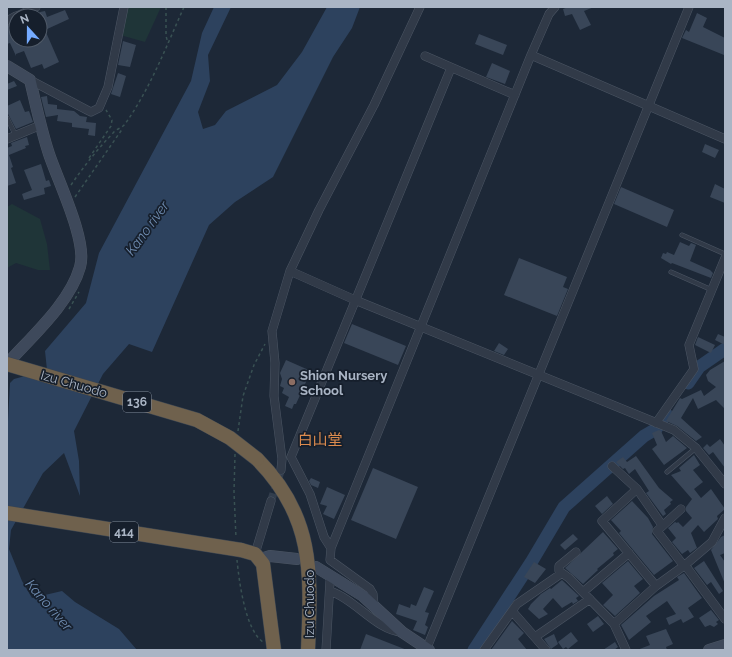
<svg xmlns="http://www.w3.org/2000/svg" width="732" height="657" font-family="Raleway,'Noto Sans JP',sans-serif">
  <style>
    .green { fill: #1f3538 }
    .water { fill: #2d425e }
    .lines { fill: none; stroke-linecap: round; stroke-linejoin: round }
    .river { stroke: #2d425e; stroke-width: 13 }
    .building { fill: #394658 }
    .street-tunnel { stroke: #323d4c; stroke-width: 8; stroke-dasharray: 8 4; stroke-linecap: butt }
    .lane-casing { stroke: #4b5563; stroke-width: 5 }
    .street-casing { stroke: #4b5563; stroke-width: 9 }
    .secondary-casing { stroke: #4b5563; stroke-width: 12 }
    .highway-casing { stroke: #3b4552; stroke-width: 15 }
    .path { stroke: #395153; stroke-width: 1.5; stroke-dasharray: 3 3; stroke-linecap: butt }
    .lane { stroke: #313a48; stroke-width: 4 }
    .street { stroke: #313a48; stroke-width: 8 }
    .secondary { stroke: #3e495b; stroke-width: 11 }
    .highway { stroke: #6f614d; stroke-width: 14 }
    .highway-bridge-casing { stroke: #3b4552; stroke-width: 15; stroke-linecap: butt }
    .highway-bridge { stroke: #6f614d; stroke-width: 14 }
    .education-dot { fill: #8d6e63; stroke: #161f2c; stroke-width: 1.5 }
    .labels { text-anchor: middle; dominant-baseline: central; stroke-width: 3.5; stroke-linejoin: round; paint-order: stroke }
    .shield { fill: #161f2c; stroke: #7e8897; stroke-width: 1 }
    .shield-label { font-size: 12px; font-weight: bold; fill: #aab5c5 }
    .poi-label { font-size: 13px; font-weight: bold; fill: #aab5c5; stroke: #161f2c; text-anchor: start }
    .street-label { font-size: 13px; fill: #aab5c5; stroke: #161f2c }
    .water-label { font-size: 14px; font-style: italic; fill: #6f8cb1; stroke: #161f2c }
    .quarter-label { font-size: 15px; fill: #dc8b4e; stroke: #161f2c }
  </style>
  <rect width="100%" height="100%" fill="#1d2837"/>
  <path class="green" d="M128,7H161L145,42L120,35Z
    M12,204L40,219L47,244L50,270H38L16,263L7,268V207Z"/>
  <path class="water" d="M214,7H231L208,55L210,81L198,112L203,129L215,125L226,111L277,85L302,52L327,7H360L352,28L333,57L273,177L235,202L209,225L152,352L129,344L103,374L74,431L79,461L80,496L64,453L43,473L11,530L9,549L22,581L32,598L62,591L75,602L119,629L137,650H7V440L10,383L14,379L47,370L45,351L86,303L99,253L191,81L202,33Z"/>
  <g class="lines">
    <path class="river" d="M688,383L699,367L725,349
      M474,650L532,561L564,507L644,436L656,429L666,414"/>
  </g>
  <path class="building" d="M568,7H594L584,11L591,25L580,30L572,14L565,16L563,9Z
    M65,10L69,19L45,30L59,62L44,69L42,64L31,68L24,51L16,54V56L10,43L7,44V26L13,24L16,33V40H22L23,43L31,40H40V12L45,11L47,17Z
    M697,13L707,18L703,27L725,38L724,55L682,38L686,30L689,32Z
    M479,34L507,45L503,55L475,44Z
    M123,41L136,45L130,67L118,65Z
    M492,63L510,71L505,84L486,77Z
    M118,73L126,76L120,97L111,94Z
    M14,81L17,86L7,90V84Z
    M47,96L48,104L57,105V109L74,111L80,116L87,117L86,122L96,123L95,136L88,135L89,129L72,127V123L57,121L58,115L46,117L41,97Z
    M20,100L25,112L29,111L33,122L16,129L7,112V106Z
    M27,137L29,145L25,146L26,148L9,155L13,167L11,168L16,183L7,186V148L12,146L11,143Z
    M705,144L719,150L715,158L702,152Z
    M41,164L46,181L49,180L51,186L44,188L45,194L24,200L22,194L32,190L24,170Z
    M715,184L725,189V203L710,197Z
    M621,187L674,210L667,227L614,204Z
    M680,242L689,246L691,243L696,245L690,261L710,270L713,273L711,278L672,263L671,264L661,258L663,253L666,254L667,252L674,255Z
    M519,258L567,277L563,287L568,289L557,316L504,295Z
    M352,324L406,346L398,365L344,343Z
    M718,334L725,337V345L715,340Z
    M698,337L715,345L711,353L695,345Z
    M499,343L508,349L504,355L494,351Z
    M286,360L311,371L296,404H294L292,409L285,406L289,397L282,393L284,388L280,386L282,379L280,373Z
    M725,361V409L716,400L698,409L693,398L681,418L702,437L696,441L677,426L666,421L680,398L682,399L701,390L704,396L716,387L708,381L706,375L710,370Z
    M659,430L661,431L666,442L673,436L687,448L664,465L652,449L657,445L652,433Z
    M720,439L725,446V468L713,452L709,455L703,448L707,444L710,447Z
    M694,455L700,465L693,470L703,482L694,489L701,498L711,489L725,509L717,516L718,519L704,532L698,525L691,533L697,548L690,553L688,550L682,554L672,542L676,538L668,528L675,522L677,523L678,522L683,527L692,518L686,511V507L692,499L671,475L681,471L679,468Z
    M636,456L659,488L673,500L670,502L671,504L664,510L666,514L663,516L646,493L649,491L635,469L629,474L625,468L623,469L616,462L623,457L627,462Z
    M373,468L418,487L396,539L351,520Z
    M311,478L320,482L318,488L311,485L309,481Z
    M327,487L345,495L334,519L323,514L327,506L320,504Z
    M607,496L613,504L602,514L595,506Z
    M632,501L648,518L653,527L652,534L673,561L654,575L619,533L621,531L611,520Z
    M603,532L618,549L613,553L614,555L597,569L598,570L583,584L565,568Z
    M573,534L578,539L565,550L560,545Z
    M725,535V553L720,555L725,562V584L711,550L721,537Z
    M628,561L643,579L634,586L640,593L615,616L603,605L613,595L602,583Z
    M704,561L723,591L719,594L711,582L707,585L694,568Z
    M534,562L546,569L535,583L524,577Z
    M684,573L702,598L688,608L694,617L683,623L681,619L669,625L666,618L676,614L667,601L646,616L651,622L629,640L621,625L654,596L679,580L677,577Z
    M562,580L579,596L576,598L578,601L573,604L572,602L562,608L553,598L543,609L548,614L539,619L528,609L531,604L541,594L550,588L551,589Z
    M424,587L434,591L425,612L429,613L425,625L428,627L425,635L413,630L417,621L396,614L399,604L410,608L411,604L416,606Z
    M711,610L719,620L716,622L718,624L714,627L710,625L705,627L699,618Z
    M598,616L604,624L593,632L587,624Z
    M512,621L524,633L518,639L527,650H491Z
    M666,629L673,644L666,647L667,650H637L650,645L646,636Z
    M571,632L578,641L568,649L566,647L563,649L558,642Z
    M366,634L407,650H360Z
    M554,634L558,644L551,649L544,639Z
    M615,642L618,647L614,650H603Z"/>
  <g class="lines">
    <path class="street-tunnel" d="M271,501L281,470"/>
    <g class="lane-casing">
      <path id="lane" d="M7,118L16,136
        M682,235L725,254
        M671,272L712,290
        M667,472L696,448"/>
    </g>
    <g class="street-casing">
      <path id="street" d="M17,16L36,7
        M7,21L16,16
        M531,55L725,139
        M425,56L515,95
        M30,80L87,110L91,112L99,108L108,87L124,7
        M7,139L41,125
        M290,271L355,300L674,430L696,448L725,484
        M656,423L694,369L689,345L725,258
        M612,466L637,489L662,525
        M281,470L282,459L274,396L275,363L272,331L290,271L319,210L374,105L420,7
        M637,489L602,521L656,586
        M681,509L657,531L684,566
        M725,518L712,542L685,565L725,619
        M331,548L324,537L310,494L291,457L451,68
        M255,554L271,501
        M562,573L569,578L614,624L626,650
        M330,591C355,599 377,631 402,632
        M583,592L629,553
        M374,606L373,594L370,589L330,560L331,548L531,55L549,14L555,7
        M512,611L546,650
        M614,624L656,586L685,565
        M535,637L590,599
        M326,650L330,581
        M426,650L689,7
        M484,650L517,604L562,573L559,571V566L576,552"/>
    </g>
    <g class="secondary-casing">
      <path id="secondary" d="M7,66L30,80C36,105 41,130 49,154C58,181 88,242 80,267C70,303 31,337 7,364
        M261,559L270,556L297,559
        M316,567L363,596L402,632L429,650
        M709,650L725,645"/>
    </g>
    <g class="highway-casing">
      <path id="highway" d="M257,459C315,517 311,575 308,650
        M241,550L255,554L263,564L274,650"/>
    </g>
    <path class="path" d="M166,7V36L168,43
      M89,158L111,126L112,120L106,110
      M71,185C84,166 97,150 113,133C116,129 122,128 125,124C150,89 166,47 184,7
      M75,197L123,128
      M69,309L79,292
      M238,431L243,396L254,365L265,344
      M235,454L234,492L236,538
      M237,560C239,580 245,630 263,642"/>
    <use href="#lane" class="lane"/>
    <use href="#street" class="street"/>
    <use href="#secondary" class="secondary"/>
    <use href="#highway" class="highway"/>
    <g class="highway-bridge-casing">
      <path id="highway-bridge" d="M7,364L197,420L230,438L257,459
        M7,513L241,550"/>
    </g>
    <use href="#highway-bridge" class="highway-bridge"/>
  </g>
  <circle class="education-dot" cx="292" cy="382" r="4"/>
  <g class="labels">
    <g class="shield">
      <rect x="123" y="392" width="28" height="20" rx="3"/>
      <rect x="110" y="522" width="28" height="20" rx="3"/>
    </g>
    <g class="shield-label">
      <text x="137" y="402">136</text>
      <text x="124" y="532">414</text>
    </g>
    <g class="poi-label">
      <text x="300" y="375">Shion Nursery<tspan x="300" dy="15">School</tspan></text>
    </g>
    <g class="street-label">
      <text transform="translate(74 384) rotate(16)">Izu Chuodo</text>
      <text transform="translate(309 604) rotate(-90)">Izu Chuodo</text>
    </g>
    <g class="water-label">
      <text transform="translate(147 228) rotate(-54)">Kano river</text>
      <text transform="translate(49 605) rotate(49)">Kano river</text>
    </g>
    <g class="quarter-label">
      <text x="320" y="440">白山堂</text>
    </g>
  </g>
  <rect width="732" height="657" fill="none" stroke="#aab5c5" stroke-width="16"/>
  <g transform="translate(28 28) rotate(339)"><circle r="19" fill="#161f2c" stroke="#515b69"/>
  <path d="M0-3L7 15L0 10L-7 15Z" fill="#75abff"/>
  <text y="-6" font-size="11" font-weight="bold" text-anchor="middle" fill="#aab5c5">N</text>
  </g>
</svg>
